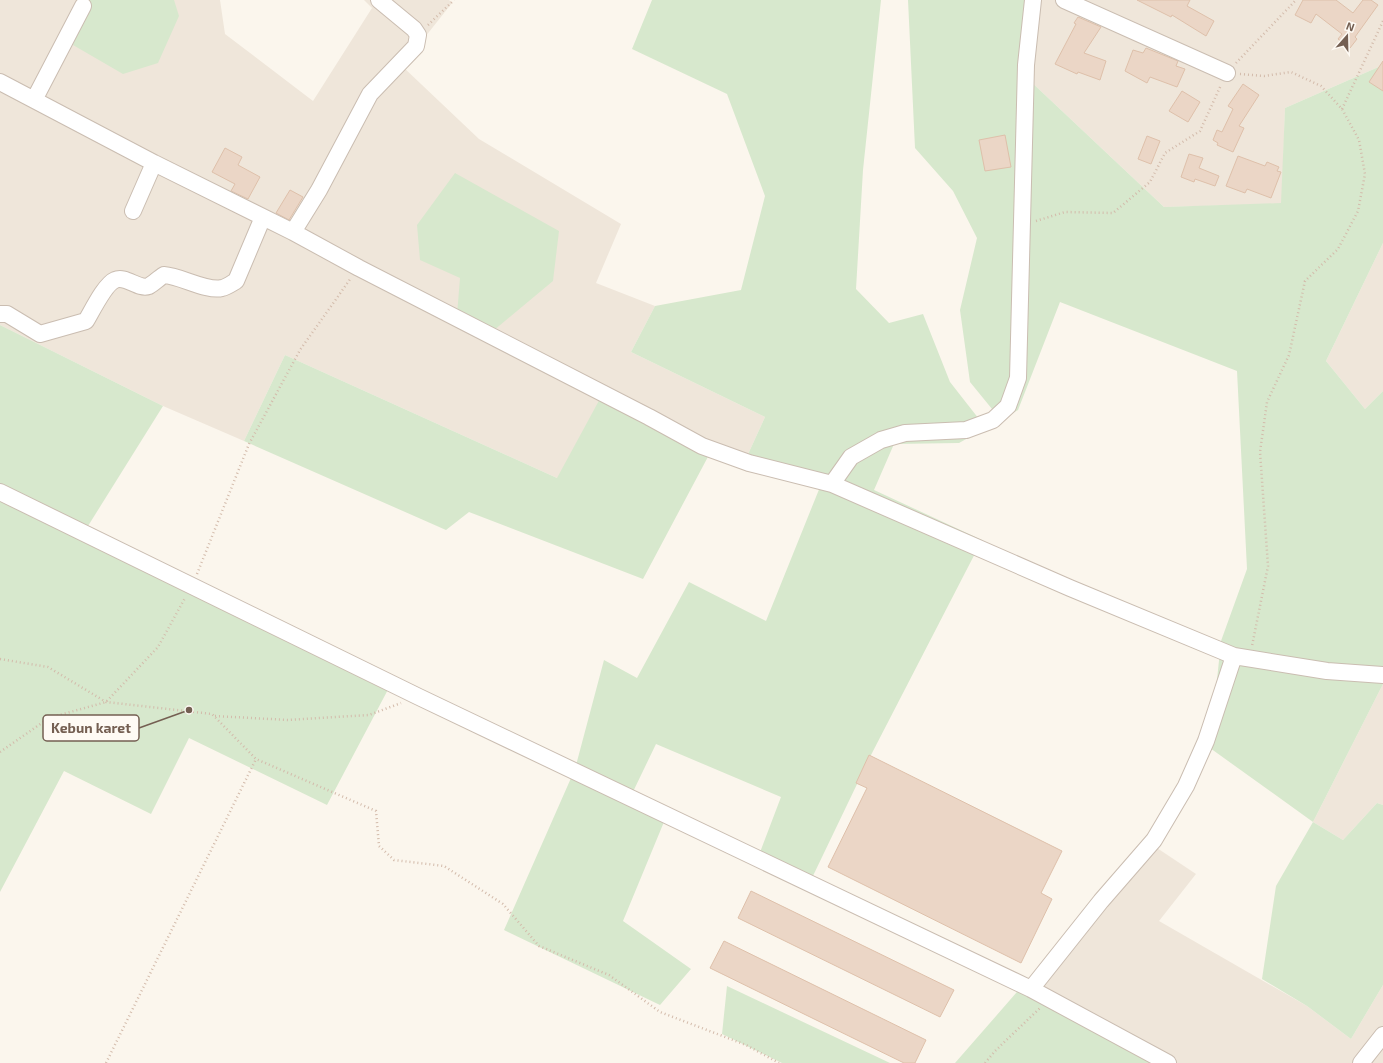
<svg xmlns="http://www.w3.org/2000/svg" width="1383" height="1063" font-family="'Exo 2',sans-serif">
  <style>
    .residential { fill: #efe6da }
    .green { fill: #d7e8cd }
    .building { fill: #ebd6c6; stroke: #dec0aa }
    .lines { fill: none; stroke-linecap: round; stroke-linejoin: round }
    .minor-casing { stroke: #cabdb1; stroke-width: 18 }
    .path { stroke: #d3bbab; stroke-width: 2.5; stroke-dasharray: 1 3; stroke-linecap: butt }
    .minor { stroke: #fff; stroke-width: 16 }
    .leader { fill: none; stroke: #745f52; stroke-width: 1.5 }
    .callout-dot { fill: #745f52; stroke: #fefaf4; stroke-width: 1.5 }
    .callout { fill: #fefaf4; stroke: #745f52; stroke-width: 1.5 }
    .callout-label { font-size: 14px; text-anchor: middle; font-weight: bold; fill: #745f52 }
  </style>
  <rect width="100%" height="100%" fill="#fbf6ed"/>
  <path class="residential" d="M0,0H220L225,34L313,101L372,8L364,0H449L452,3L402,66L479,139L621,224L596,283L655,306L631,352L765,417L744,463L710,453L557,478L285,355L244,441L163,406L0,325Z
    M1037,0H1383V65L1285,108L1282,204L1164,207L1027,78Z
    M1383,243V391L1365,409L1326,361Z
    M1383,684V805L1377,803L1343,840L1313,822Z
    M1148,842L1196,874L1159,921L1307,1006L1351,1039L1383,985V1063H1175L1024,984L1124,878Z"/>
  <path class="green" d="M84,0H174L179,16L158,63L123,74L73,45Z
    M652,0H881L863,170L856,289L889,323L923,314L950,382L986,428L959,443L894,444L874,490L982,540L871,755L811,880L759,855L781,797L656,744L630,798L666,817L623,921L691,969L660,1005L504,930L575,769L604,660L637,678L689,582L766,621L820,487L744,463L765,417L631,352L655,306L741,290L765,196L727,94L632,49Z
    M908,0H1037L1027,78L1164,207L1281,203L1285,108L1383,65V243L1326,361L1365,409L1383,391V684L1313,822L1343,840L1377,803L1383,805V985L1351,1039L1307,1006L1262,979L1276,886L1313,822L1210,748L1221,641L1247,569L1237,371L1060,302L1018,410L1001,420L970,382L960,310L977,238L953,191L915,148Z
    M455,173L559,231L553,281L493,331L457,315L460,278L420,260L417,225Z
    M0,325L163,406L83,534L392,682L327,805L189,738L151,814L64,771L0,892Z
    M285,355L557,478L602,395L710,453L643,579L469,512L446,530L244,441Z
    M1024,984L1175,1063H955Z
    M727,986L890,1063H782L722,1034Z"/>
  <path class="building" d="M1137,0H1190L1187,6L1214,21L1206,36L1172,15L1171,17Z
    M1303,0H1336L1353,13L1363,0H1371L1378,5L1355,37L1357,39L1350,48L1338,39L1342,34L1316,14L1311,23L1295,15Z
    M1078,17L1101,27L1084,53L1106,61L1100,80L1078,72L1077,74L1055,64L1076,24L1074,23Z
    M1146,48L1178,61L1176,66L1185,69L1177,87L1150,77L1147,83L1125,71L1133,50L1143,53Z
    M1383,61V91L1369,82Z
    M1243,84L1259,95L1239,126L1244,128L1233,152L1217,145L1218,143L1213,140L1217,130L1222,132L1233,109L1228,106Z
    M1182,91L1200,102L1188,122L1169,111Z
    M1005,135L1011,167L985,171L979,140Z
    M1147,136L1160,141L1151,164L1138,159Z
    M225,148L242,157L238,165L260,177L248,199L231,191L235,184L212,172Z
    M1189,154L1203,158L1199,168L1219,176L1215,186L1195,179L1194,182L1181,177Z
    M1238,156L1265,166L1267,162L1279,167L1277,171L1281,172L1271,198L1247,189L1245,193L1226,186Z
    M290,190L303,197L289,220L276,213Z
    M869,755L1062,851L1041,893L1052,899L1021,963L828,867L867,788L856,783Z
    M751,891L954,990L940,1017L738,918Z
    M724,941L926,1040L915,1063H904L710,968Z"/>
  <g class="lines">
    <g class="minor-casing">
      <path id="minor" d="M1064,0L1227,73
        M0,82L154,163L293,232L359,268L649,417L702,446L749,463L832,484L1070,588L1234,656L1327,671L1383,675
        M34,100L83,6
        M133,211L154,163
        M293,232L319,190L370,94L416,46L418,35L414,29L379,0
        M0,314H7L40,334L86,321C92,311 105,284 115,280C126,275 138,290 149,286C154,283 159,278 164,275C181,276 207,292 222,288C227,287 232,283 236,281L263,217
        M832,484L851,457L881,440L905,433L966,430L993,420L1008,406L1018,378L1026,65L1033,0
        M0,492L419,697L1031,989L1168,1063
        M1031,989L1101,901L1154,840L1186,786L1206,741L1234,656
        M1361,1063L1383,1035"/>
    </g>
    <path class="path" d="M428,25L454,0
      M1236,63L1296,0
      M1240,74L1264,76L1291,72L1321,86L1342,109L1359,140L1365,174L1358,211L1338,249L1305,281L1289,355L1267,402L1260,452L1268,566L1252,646
      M1342,109L1383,21
      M1036,221L1065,212L1113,213L1150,182L1165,153L1200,131L1221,85
      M197,574L249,444L300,350L351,278
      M0,659L48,667L106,702L212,714L256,759L376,811L379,846L394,860L444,866L503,904L539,946L609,975L660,1012L746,1045L779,1063
      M215,716L288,720L369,715L401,703
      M0,752L49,718L106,702L158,647L185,598
      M106,1063L256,759
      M985,1063L995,1051L1040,1008"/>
    <use href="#minor" class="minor"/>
  </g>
  <path class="leader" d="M189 710L139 728"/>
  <circle class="callout-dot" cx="189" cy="710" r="4"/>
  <rect class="callout" x="43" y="715" width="96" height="26" rx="4"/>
  <g class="callout-label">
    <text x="91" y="733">Kebun karet</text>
  </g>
  <g transform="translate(1347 36) rotate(20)" stroke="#fefaf4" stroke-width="3" paint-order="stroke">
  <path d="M0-3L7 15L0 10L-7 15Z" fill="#745f52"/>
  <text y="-6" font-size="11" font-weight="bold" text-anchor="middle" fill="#745f52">N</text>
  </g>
</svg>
